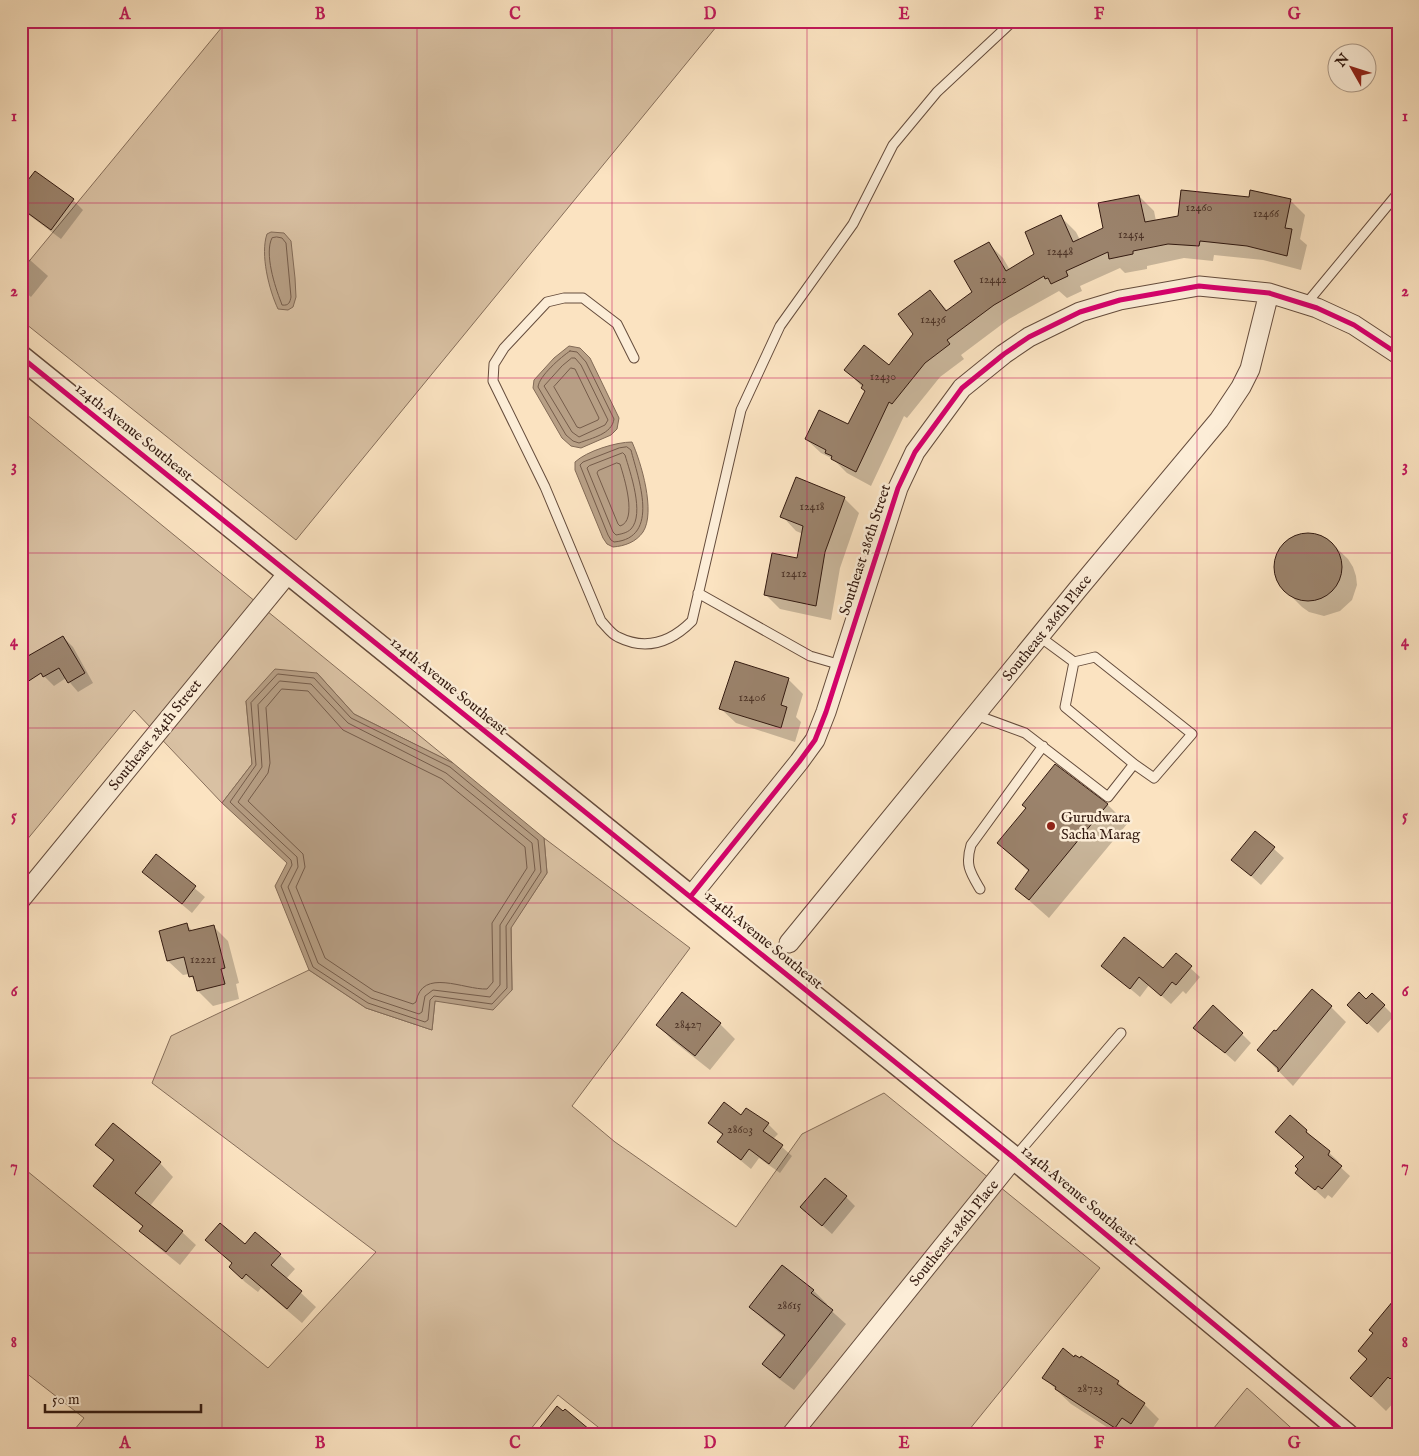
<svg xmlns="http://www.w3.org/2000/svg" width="1419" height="1456" font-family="'IM FELL English',serif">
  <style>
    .green { fill: #d9c1a3; stroke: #866e5a }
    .water { fill: #b79f85; stroke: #826a56 }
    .shadow { fill: #0003 }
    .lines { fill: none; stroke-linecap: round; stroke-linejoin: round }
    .shore { stroke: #755c4a; stroke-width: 1 }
    .building { fill: #9b836c; stroke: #331a10 }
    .service-casing { stroke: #654c3c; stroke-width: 11 }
    .minor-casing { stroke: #654c3c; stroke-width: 21 }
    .tertiary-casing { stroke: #654c3c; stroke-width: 25 }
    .service { stroke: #fcedd7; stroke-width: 9 }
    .minor { stroke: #fcedd7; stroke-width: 19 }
    .tertiary { stroke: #fcedd7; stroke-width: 22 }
    .cycleway-casing { stroke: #fcedd7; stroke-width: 8 }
    .cycleway { stroke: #d6006c; stroke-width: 5 }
    .grid { fill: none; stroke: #c2185b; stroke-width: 1; stroke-opacity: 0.55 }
    .poi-dot { fill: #8f2418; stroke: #fcedd7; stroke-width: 2 }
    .labels { text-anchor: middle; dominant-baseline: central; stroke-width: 5; stroke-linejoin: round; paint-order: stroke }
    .number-label { font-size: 12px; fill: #4d3427 }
    .street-label { font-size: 15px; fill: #331a10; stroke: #fcedd7 }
    .poi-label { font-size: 15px; fill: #331a10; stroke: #fcedd7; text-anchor: start }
    .neatline { fill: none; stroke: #c2185b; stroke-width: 2 }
    .grid-label { font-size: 16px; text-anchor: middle; font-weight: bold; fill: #c2185b }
  </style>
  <rect width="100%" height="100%" fill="#fbe3c1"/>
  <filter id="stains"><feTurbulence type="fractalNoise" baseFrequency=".004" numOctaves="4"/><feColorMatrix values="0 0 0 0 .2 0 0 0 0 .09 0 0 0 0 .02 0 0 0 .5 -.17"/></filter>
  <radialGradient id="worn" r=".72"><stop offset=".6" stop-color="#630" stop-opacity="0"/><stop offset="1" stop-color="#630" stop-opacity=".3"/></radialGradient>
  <path class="green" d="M227,21H721L296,540L21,320V271Z
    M21,410L453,763L354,714L317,673L246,701L252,764L222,803L134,710L21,847Z
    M544,838L690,948L572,1106L615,1142L736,1227L802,1134L884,1093L1100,1268L965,1435H608L558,1395L526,1435H70L84,1418L21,1369V1166L268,1368L376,1252L152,1083L171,1036L309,970L366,1008L432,1030L435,1001L512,990L511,927L547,873Z
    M1247,1388L1299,1435H1208Z"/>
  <path class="water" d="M271,232L284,233L291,241L295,278L296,297L293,307L288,310L278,309C269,290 260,254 267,234Z
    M569,346L580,348L590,358L619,418L617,429L611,435L581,448L571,446L562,438L533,388L534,380L554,358Z
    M632,442C641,462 656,512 643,532C636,542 625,546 613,547L607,544L603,538L575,470V462C587,451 616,442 632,442Z
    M275,669L317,673L354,714L453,763L544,838L547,873L511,928L512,990L493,1010L435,1001L432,1030L366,1008L309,970L275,886L287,863L222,803L252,764L246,701Z"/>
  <path class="shadow" d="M21,93L25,97L21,102Z
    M21,191L73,200L83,210L61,239L21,209Z
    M1139,196L1154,211L1156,221L1250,198L1290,200L1305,215L1300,239L1307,245L1301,270L1263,260L1214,255L1213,261L1184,258L1147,266V269L1125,273L1120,268L1080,286L1082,291L1067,298L1059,291L1009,319L961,355L964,359L940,377L907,418L904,416L871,486L847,473L833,459L821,453L806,439L848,426L866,391L846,370L889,367L914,334L930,292L948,311L974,292L988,243L1003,258L1010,270L1036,254L1061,217L1076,232L1080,240L1105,229Z
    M21,252L48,276L31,297L21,289Z
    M844,498L859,513L840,568L831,620L780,609L765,594L798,560L803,534L796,531L782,516Z
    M1299,535H1317L1326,538L1348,559L1353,567L1356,576L1357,585L1352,600L1340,611L1324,616L1309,612L1302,607L1281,586L1275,571L1278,552L1283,545L1290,539Z
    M63,637L73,647L93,683L78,692L66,678L54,686L44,676Z
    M788,679L803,694L796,717L801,722L795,742L736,723L721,709Z
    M1055,766L1108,805L1127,824L1049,918L1016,889L1029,872L998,843L1027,808Z
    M1256,833L1284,858L1261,885L1243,869Z
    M156,856L205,897L192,913L143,872Z
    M186,925L193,931L213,926L228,941L239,983L236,984L239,999L213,1006L198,991L196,982L189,974L183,975L168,961Z
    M1176,955L1200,977L1186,994L1183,991L1171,1004L1149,985L1140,997L1103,966L1164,970Z
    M1372,994L1394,1016L1378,1033L1349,1005L1366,1001Z
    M1331,1007L1346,1022L1293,1086L1258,1050L1276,1033Z
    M720,1024L735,1039L710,1070L672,1040L658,1025Z
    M1195,1028L1242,1034L1251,1043L1235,1062L1217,1046L1216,1047Z
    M742,1116L768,1124L778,1134L773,1139L792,1156L780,1173L759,1158L751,1169L718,1142L723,1136L710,1123Z
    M1306,1131L1339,1162L1337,1164L1350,1176L1332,1198L1328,1195L1325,1199L1296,1173L1305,1158L1287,1142Z
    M97,1145L160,1163L173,1177L150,1206L182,1232L196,1245L180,1265L154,1244L140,1231L143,1227L109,1199L95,1185L114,1162Z
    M846,1197L855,1206L832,1234L801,1207Z
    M206,1240L245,1246L280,1255L295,1269L286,1279L316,1307L302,1323L261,1288L258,1292L245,1282L230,1267L233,1264Z
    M813,1290L827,1304L826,1306L846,1324L794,1390L778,1378L764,1364L785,1337L765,1321L751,1307Z
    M1398,1339V1398L1386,1411L1352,1378Z
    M1075,1358L1118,1382L1129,1393L1144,1404L1159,1419L1148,1435H1141L1137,1432L1135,1435H1119L1071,1404L1044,1378Z"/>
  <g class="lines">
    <path class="shore" d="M277,237L282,238L286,243L291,297C290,302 289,306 282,305L281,302C275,287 264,253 272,238Z
      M570,351L577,352L586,362L614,419C612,434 592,438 579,443L573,441L566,435L538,387C539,376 561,357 570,351Z
      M572,358H575L581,365L608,420L605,425L579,437L572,432L544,386L562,366Z
      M571,368L575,369L599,418L598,420L580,428L577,427L554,387Z
      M627,447L631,450C638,478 661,538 614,542L611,540L608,535L580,465L583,462L619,448Z
      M623,453L625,455C630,472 645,514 631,529C627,533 621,534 616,535L613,532L587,468L589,466Z
      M617,463L620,464C624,477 638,521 620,526L618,524L597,473L598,471Z
      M278,674L314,678L351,718L450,767L538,840L541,872L506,926L507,988L492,1004L434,996L430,1000L428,1020L425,1022L368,1003L313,967L281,886L292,865L291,860L230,802L256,765L251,703Z
      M280,681L311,684L348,723L446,773L532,843L535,870L500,925V985L490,997L433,990L425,996L422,1012L419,1014L371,998L318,963L288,887L298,867L297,857L238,802L262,767L258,705Z
      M282,689L308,691L343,730L442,779L525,847L527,868L492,923L493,982L487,989C464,990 422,967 416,1002L413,1004L374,991L325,958L296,887L305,867L303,854L248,801L268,773L270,763L266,708Z"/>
  </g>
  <path class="building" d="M35,171L74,199L51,230L21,208V189Z
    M1181,190L1249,197L1250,190L1291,199L1285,228L1292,229L1287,256L1247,246L1200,241L1199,246L1168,244L1133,251V254L1109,259L1108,252L1066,271L1068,276L1051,284L1048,278L1045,279L1044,276L994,305L947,340L950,344L925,363L892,404L889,402L856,472L831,459L832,456L825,453L826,450L805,439L819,410L848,424L865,391L861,388L863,385L844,370L864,345L889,365L913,334L898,314L930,290L946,311L972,292L954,261L989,242L1006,271L1034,254L1025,232L1061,215L1073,242L1103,228L1098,203L1139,195L1145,222L1178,216Z
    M796,477L845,497L825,552L816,606L764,595L772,553L797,558L803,526L780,517Z
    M1274 567a34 34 0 1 1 68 0a34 34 0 1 1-68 0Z
    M63,636L85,673L68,683L59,668L43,677L41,673L21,686V660Z
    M735,661L789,678L781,705L787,707L781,728L719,709Z
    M1055,764L1108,804L1029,900L1015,889L1029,870L997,843L1026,808L1022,805Z
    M1255,831L1275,847L1251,876L1231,860Z
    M156,854L196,886L182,904L142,872Z
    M187,923L189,931L214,925L225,968L221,969L225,984L197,991L193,976L189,977L184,957L167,961L159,931Z
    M1124,937L1163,968L1176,953L1192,966L1176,985L1172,982L1161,996L1139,977L1130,989L1101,966Z
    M1312,989L1332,1006L1278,1072V1068L1257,1050L1274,1030L1276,1031Z
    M682,992L721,1023L695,1056L656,1025Z
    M1359,992L1366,999L1372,993L1385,1005L1367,1024L1347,1005Z
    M1213,1005L1243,1033L1225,1053L1193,1028Z
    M724,1102L741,1115L746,1108L769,1123L763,1131L783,1145L769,1164L749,1149L741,1160L717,1142L723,1134L708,1123Z
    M1290,1115L1307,1130L1306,1132L1330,1151L1328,1155L1342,1166L1322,1189L1318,1186L1315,1190L1295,1173L1298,1169L1295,1166L1304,1157L1275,1132Z
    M113,1123L161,1162L135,1193L183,1231L166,1252L139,1231L143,1226L93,1186L114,1160L95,1145Z
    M825,1178L847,1196L822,1226L800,1207Z
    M220,1223L245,1244L255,1232L281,1254L271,1265L302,1291L287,1309L246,1274L242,1279L229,1267L232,1263L205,1240Z
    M782,1265L814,1290L811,1293L833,1310L780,1378L762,1364L785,1335L749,1307Z
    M1398,1295V1371L1390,1379L1388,1377L1371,1397L1350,1378L1367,1359L1358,1351L1373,1333L1369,1330Z
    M1063,1348L1074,1357L1075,1355L1080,1358L1081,1356L1119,1381L1117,1384L1145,1403L1131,1424L1122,1418L1115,1428L1055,1389L1056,1387L1042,1378Z
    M557,1406L563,1411L565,1409L596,1435H534Z"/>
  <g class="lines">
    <g class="service-casing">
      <path id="service" d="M21,148L23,160L21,167
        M1306,304L1398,193
        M634,358L617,324L583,298H564L547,302L504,348L494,364L493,381L545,487L601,621C606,626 611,634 618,637C646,651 671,642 692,621L741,410L780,326L853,224L893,145L937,92L1013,21
        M698,593L810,656L841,665
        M1040,637L1074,662L1065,707L1134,764L1154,778L1192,734L1095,657L1074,662
        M976,715L1025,733L1108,797L1134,764
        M980,889C970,872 965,865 971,845L1043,746
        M1014,1158L1121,1033"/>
    </g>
    <g class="minor-casing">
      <path id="minor" d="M691,896L799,762L815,740L826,712L898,488L915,452L962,388L1004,354L1029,337L1080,312L1120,300L1199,286L1269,293L1317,308L1354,325L1398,354
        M21,899L289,572
        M789,943L1078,589L1219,420L1241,387L1250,369L1269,293
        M791,1435L1014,1158"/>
    </g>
    <g class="tertiary-casing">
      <path id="tertiary" d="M21,357L1014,1158L1347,1435"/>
    </g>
    <use href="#service" class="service"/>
    <use href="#minor" class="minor"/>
    <use href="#tertiary" class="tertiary"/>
    <g class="cycleway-casing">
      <path id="cycleway" d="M21,357L1014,1158L1347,1435
        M691,896L799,762L815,740L826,712L898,488L915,452L962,388L1004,354L1029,337L1080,312L1120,300L1199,286L1269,293L1317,308L1354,325L1398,354"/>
    </g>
    <use href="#cycleway" class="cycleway"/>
  </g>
  <path class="grid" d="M222,21V1435M417,21V1435M612,21V1435M807,21V1435M1002,21V1435M1197,21V1435M21,203H1398M21,378H1398M21,553H1398M21,728H1398M21,903H1398M21,1078H1398M21,1253H1398"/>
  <circle class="poi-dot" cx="1051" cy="826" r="5"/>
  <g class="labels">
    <g class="number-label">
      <text x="1199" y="207">12460</text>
      <text x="1266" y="213">12466</text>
      <text x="1131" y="234">12454</text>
      <text x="1060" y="251">12448</text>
      <text x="993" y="279">12442</text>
      <text x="933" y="319">12436</text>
      <text x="883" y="376">12430</text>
      <text x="812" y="506">12418</text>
      <text x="794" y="573">12412</text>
      <text x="752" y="697">12406</text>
      <text x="203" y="959">12221</text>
      <text x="688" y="1024">28427</text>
      <text x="740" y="1129">28603</text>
      <text x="789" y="1305">28615</text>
      <text x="1090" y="1388">28723</text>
    </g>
    <g class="street-label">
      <text transform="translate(134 432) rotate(39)">124th Avenue Southeast</text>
      <text transform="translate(865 550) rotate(-72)">Southeast 286th Street</text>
      <text transform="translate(1047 628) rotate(-51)">Southeast 286th Place</text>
      <text transform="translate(449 686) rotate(39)">124th Avenue Southeast</text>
      <text transform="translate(155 735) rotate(-51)">Southeast 284th Street</text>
      <text transform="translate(764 940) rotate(39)">124th Avenue Southeast</text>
      <text transform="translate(1079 1195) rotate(40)">124th Avenue Southeast</text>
      <text transform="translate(954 1233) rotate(-51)">Southeast 286th Place</text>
    </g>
    <g class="poi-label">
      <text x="1061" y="817">Gurudwara<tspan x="1061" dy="17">Sacha Marag</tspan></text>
    </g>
  </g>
  <rect width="1419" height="1456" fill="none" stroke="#fbe3c1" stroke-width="55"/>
  <g transform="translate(1352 68) rotate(309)"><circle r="24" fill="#fcedd7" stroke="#ac9987"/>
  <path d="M0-4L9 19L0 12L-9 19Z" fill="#8f2418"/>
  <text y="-8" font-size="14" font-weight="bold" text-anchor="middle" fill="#331a10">N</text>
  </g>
  <path d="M45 1404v8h156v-8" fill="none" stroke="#331a10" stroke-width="2.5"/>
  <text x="52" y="1404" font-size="15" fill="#331a10" stroke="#fcedd7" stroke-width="4" paint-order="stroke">50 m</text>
  <rect x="28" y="28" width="1364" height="1400" class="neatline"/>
  <g class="grid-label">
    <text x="125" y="19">A</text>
    <text x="320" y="19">B</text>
    <text x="515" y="19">C</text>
    <text x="710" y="19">D</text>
    <text x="904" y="19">E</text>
    <text x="1099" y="19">F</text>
    <text x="1294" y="19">G</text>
    <text x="14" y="121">1</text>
    <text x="1405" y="121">1</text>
    <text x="14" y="296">2</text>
    <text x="1405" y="296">2</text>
    <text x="14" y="471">3</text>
    <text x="1405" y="471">3</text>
    <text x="14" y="646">4</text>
    <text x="1405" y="646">4</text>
    <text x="14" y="821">5</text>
    <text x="1405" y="821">5</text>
    <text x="14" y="996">6</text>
    <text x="1405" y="996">6</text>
    <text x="14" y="1171">7</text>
    <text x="1405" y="1171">7</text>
    <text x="14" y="1347">8</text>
    <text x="1405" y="1347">8</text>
    <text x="125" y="1448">A</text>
    <text x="320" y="1448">B</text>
    <text x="515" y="1448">C</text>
    <text x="710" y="1448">D</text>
    <text x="904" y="1448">E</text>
    <text x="1099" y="1448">F</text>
    <text x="1294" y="1448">G</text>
  </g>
  <rect width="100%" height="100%" filter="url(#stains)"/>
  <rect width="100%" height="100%" fill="url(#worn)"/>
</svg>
